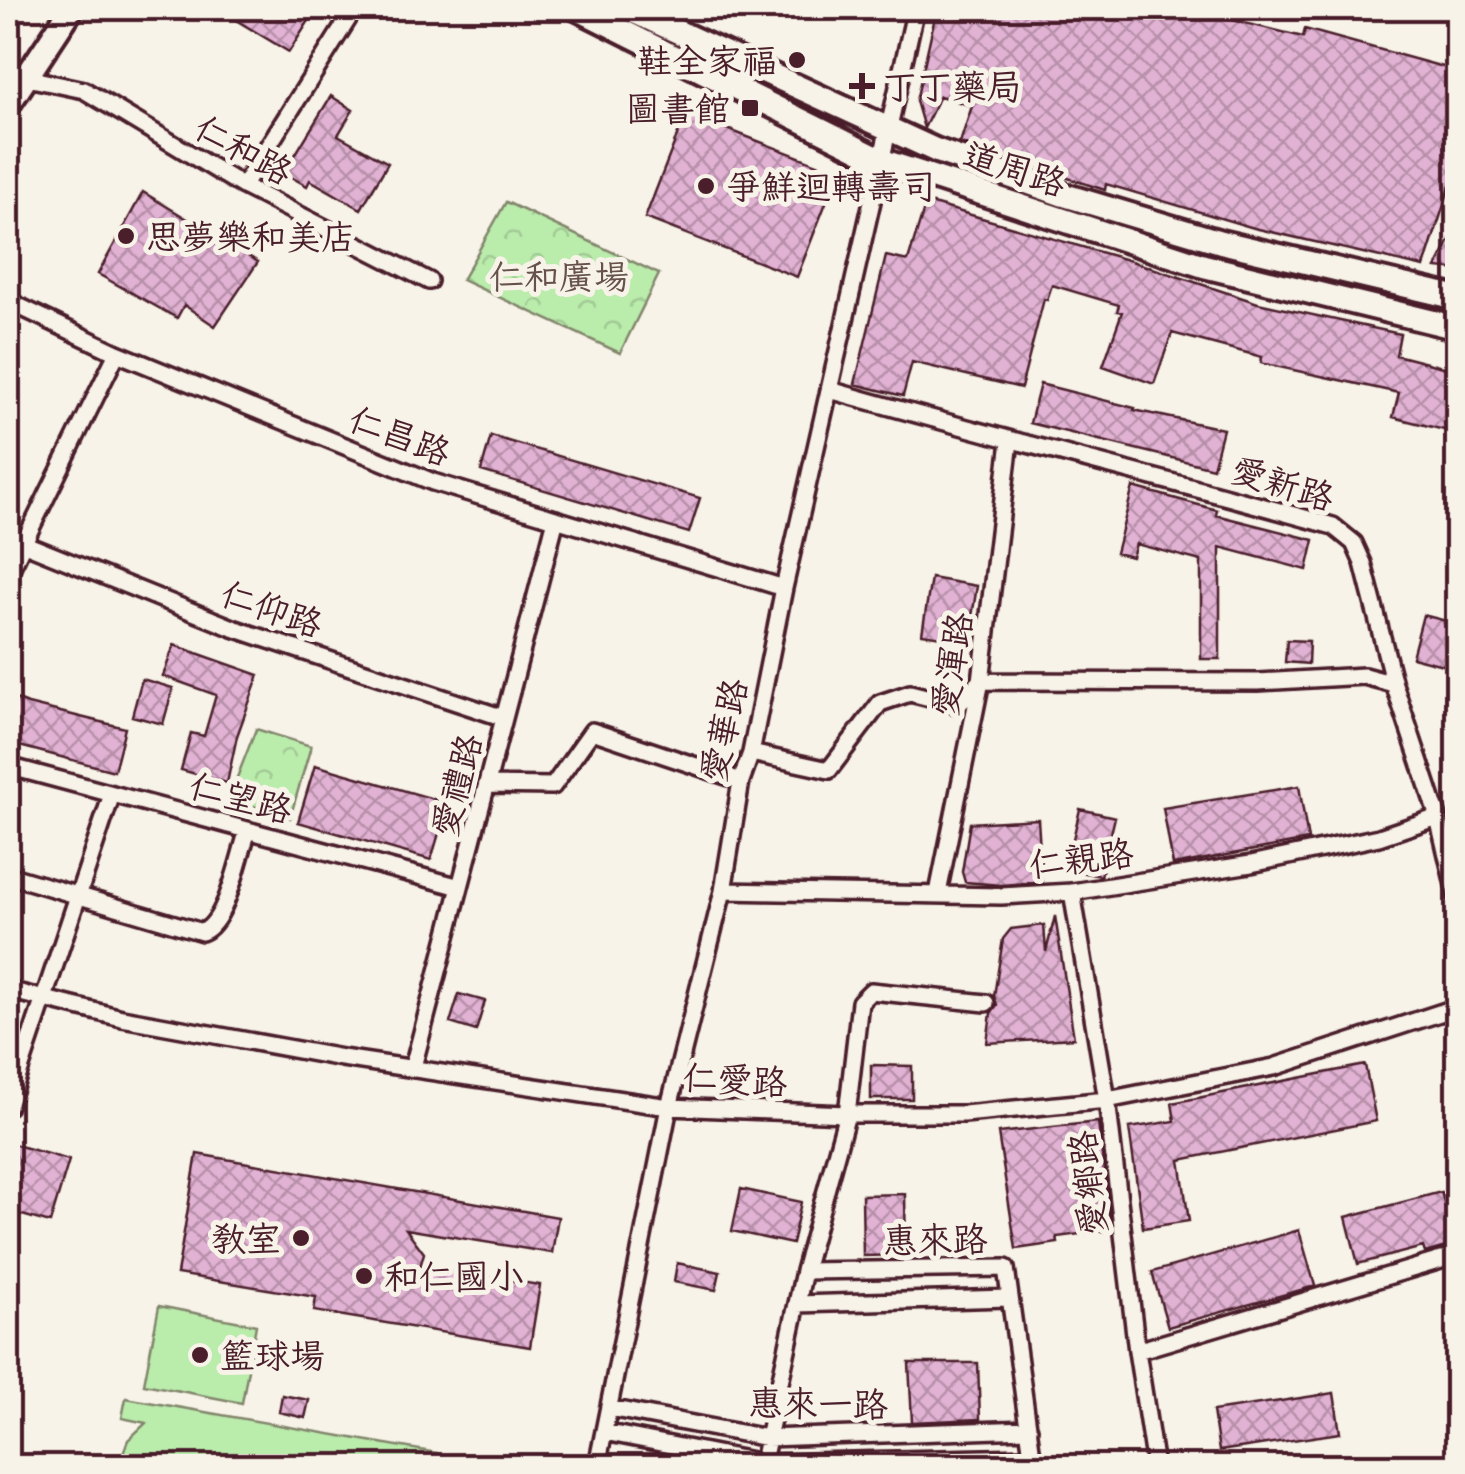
<svg xmlns="http://www.w3.org/2000/svg" width="1465" height="1474" font-family="Delius,'LXGW WenKai TC',sans-serif">
  <style>
    .park { fill: url(#park-crowns); stroke: #82866c; stroke-width: 2.5 }
    .garden { fill: #baecac; stroke: #82866c; stroke-width: 2.5 }
    .building { fill: url(#building-cross-hatch); stroke: #4a1f2b; stroke-width: 2.5 }
    .lines { fill: none; stroke-linecap: round; stroke-linejoin: round }
    .street-casing { stroke: #4a1f2b; stroke-width: 22 }
    .secondary-casing { stroke: #4a1f2b; stroke-width: 30 }
    .street { stroke: #f7f3e8; stroke-width: 15 }
    .secondary { stroke: #f7f3e8; stroke-width: 22 }
    .poi-dot { fill: #4a1f2b; stroke: #f7f3e8; stroke-width: 4 }
    .labels { text-anchor: middle; dominant-baseline: central; stroke-width: 10; stroke-linejoin: round; paint-order: stroke }
    .poi-label { font-size: 35px; fill: #4a1f2b; stroke: #f7f3e8; text-anchor: start }
    .street-label { font-size: 35px; fill: #4a1f2b; stroke: #f7f3e8 }
    .park-label { font-size: 35px; fill: #66524b; stroke: #f7f3e8 }
  </style>
  <defs>
    <pattern id="park-crowns" width="20" height="18" patternUnits="userSpaceOnUse" patternTransform="scale(2.5)"><rect width="20" height="18" fill="#baecac"/><path d="M2 6a3 3 0 1 1 6 0M12 15a3 3 0 1 1 6 0" fill="none" stroke="#a1ca94"/></pattern>
    <pattern id="building-cross-hatch" width="8" height="8" patternUnits="userSpaceOnUse" patternTransform="scale(2.5)"><rect width="8" height="8" fill="#e1b2d3"/><path d="M0 0l8 8M0 8l8-8" fill="none" stroke="#b890ab"/></pattern>
  </defs>
  <rect width="100%" height="100%" fill="#f7f3e8"/>
  <filter id="ink" filterUnits="userSpaceOnUse"><feTurbulence type="fractalNoise" baseFrequency=".01" numOctaves="2"/><feDisplacementMap in="SourceGraphic" scale="20" xChannelSelector="R" yChannelSelector="G"/><feConvolveMatrix kernelMatrix="1 2 1 2 8 2 1 2 1" color-interpolation-filters="sRGB"/></filter>
  <g filter="url(#ink)">
    <path class="park" d="M506,202L659,274L620,353L462,280Z
      M256,729L311,746L290,818L229,798Z"/>
    <path class="garden" d="M159,1306L256,1325L242,1403L144,1384Z
      M126,1398L437,1453L435,1466H118L128,1440L146,1423L122,1418Z"/>
    <path class="building" d="M216,8H317L289,52Z
      M937,8H1154L1175,14L1176,8H1183L1303,37L1305,29L1458,71V161L1424,267L1254,228L1106,184L1105,190L960,143L972,106L940,96L924,128L916,101Z
      M331,96L353,110L338,135L388,163L361,209L310,180L307,186L284,173Z
      M686,113L838,172L797,277L645,218Z
      M143,192L258,262L215,326L184,305L177,318L98,274Z
      M926,202L1131,261L1258,303L1400,334L1396,355L1458,371V410L1452,432L1393,417L1399,393L1261,363L1262,357L1172,333L1154,384L1103,366L1122,312L1117,311L1119,305L1052,285L1047,300L1044,299L1021,388L912,362L903,396L855,384L886,256L908,261Z
      M1458,224V270L1436,268Z
      M1040,384L1135,408L1134,410L1223,429L1213,468L1030,423Z
      M491,436L700,498L689,533L481,471Z
      M1133,487L1217,510L1216,515L1314,540L1307,570L1220,547V659H1201V561L1136,544L1132,557L1116,553Z
      M931,578L977,586L968,641L922,634Z
      M1423,615L1458,624V669L1412,657Z
      M1287,640L1309,641L1308,664L1285,662Z
      M174,645L259,675L237,736L227,783L181,770L191,733L204,736L216,695L163,676Z
      M142,679L173,688L163,724L132,716Z
      M8,696L28,704L125,728L114,771L8,743Z
      M315,765L448,803L431,860L298,822Z
      M1299,786L1308,840L1173,865L1163,808Z
      M1080,809L1115,817L1101,876L1066,869Z
      M1038,819L1042,882L1001,885L965,882L962,872L970,823Z
      M1055,916L1074,1038L987,1043L991,1013L997,1005L994,996L1003,939L1011,929L1044,925L1046,952Z
      M459,994L485,1001L476,1031L450,1023Z
      M871,1065L912,1066V1099H871Z
      M1365,1065L1376,1121L1180,1160L1189,1221L1143,1228L1129,1128L1175,1121L1172,1103Z
      M1098,1122L1111,1230L1057,1237L1058,1243L1016,1249L998,1133Z
      M13,1144L69,1160L50,1223L8,1211V1164Z
      M197,1154L558,1217L552,1253L406,1229L424,1253L420,1267L540,1285L530,1347L314,1311L316,1297L177,1274Z
      M741,1189L801,1202L792,1244L732,1231Z
      M1441,1192L1456,1244L1425,1253L1423,1247L1358,1264L1346,1217Z
      M905,1194L906,1255L863,1256L862,1195Z
      M1299,1230L1315,1286L1168,1327L1152,1272Z
      M677,1263L720,1272L716,1290L674,1282Z
      M909,1363H978L980,1419L912,1422Z
      M1334,1393L1340,1433L1219,1451L1213,1411Z
      M282,1395L309,1400L305,1418L279,1412Z"/>
    <g class="lines">
      <g class="street-casing">
        <path id="street" d="M8,74L84,90L243,186L429,281
          M243,186L355,8
          M8,301L117,353L433,482L784,588
          M830,390C997,438 1166,479 1333,526L1354,543L1363,563L1394,684L1438,817L1458,902
          M8,532L25,544L233,628L504,718
          M8,575L117,353
          M751,753L829,770L880,703L910,693L958,705L981,681L1258,682L1364,676L1394,684
          M8,766L460,887
          M487,785L553,786L592,731L741,781
          M8,875L202,932C227,923 239,856 248,830
          M723,891L1001,896L1072,892L1251,864L1379,837L1438,817
          M1072,892L1107,1100L1137,1351L1155,1466
          M938,893L981,681L1010,441
          M8,990L122,1018L342,1058L669,1107L847,1114H964L1107,1100L1274,1067L1458,1007
          M413,1067L556,519
          M8,1106L112,794
          M804,1271L1006,1268L1033,1463
          M797,1304L1009,1298
          M1137,1351L1458,1255
          M609,1408L767,1438L1029,1429
          M604,1432L763,1463L1032,1457
          M597,1466L669,1107L723,891L741,781L751,753L784,588L916,8
          M762,1466L804,1271L847,1114L860,1002L871,991L986,1003"/>
      </g>
      <g class="secondary-casing">
        <path id="secondary" d="M576,8L883,161L1204,266L1458,328
          M626,8L935,150L1064,195L1221,242L1458,298
          M8,105L72,8"/>
      </g>
      <use href="#street" class="street"/>
      <use href="#secondary" class="secondary"/>
    </g>
  </g>
  <g class="poi-dot">
    <circle cx="797" cy="60" r="10"/>
    <path d="M857 71h10v10h10v10h-10v10h-10v-10h-10v-10h10z"/>
    <rect x="740" y="98" width="20" height="20" rx="5"/>
    <circle cx="706" cy="186" r="10"/>
    <circle cx="126" cy="236" r="10"/>
    <circle cx="301" cy="1238" r="10"/>
    <circle cx="364" cy="1276" r="10"/>
    <circle cx="200" cy="1355" r="10"/>
  </g>
  <g class="labels">
    <g class="poi-label">
      <text x="777" y="60" text-anchor="end">鞋全家福</text>
      <text x="882" y="86">丁丁藥局</text>
      <text x="730" y="108" text-anchor="end">圖書館</text>
      <text x="726" y="186">爭鮮迴轉壽司</text>
      <text x="146" y="236">思夢樂和美店</text>
      <text x="281" y="1238" text-anchor="end">教室</text>
      <text x="384" y="1276">和仁國小</text>
      <text x="220" y="1355">籃球場</text>
    </g>
    <g class="street-label">
      <text transform="translate(244 149) rotate(29)">仁和路</text>
      <text transform="translate(1015 168) rotate(18)">道周路</text>
      <text transform="translate(400 435) rotate(21)">仁昌路</text>
      <text transform="translate(1283 483) rotate(17)">愛新路</text>
      <text transform="translate(272 608) rotate(19)">仁仰路</text>
      <text transform="translate(951 664) rotate(-81)">愛渾路</text>
      <text transform="translate(723 730) rotate(-77)">愛華路</text>
      <text transform="translate(456 785) rotate(-75)">愛禮路</text>
      <text transform="translate(241 797) rotate(15)">仁望路</text>
      <text transform="translate(1081 858) rotate(-7)">仁親路</text>
      <text transform="translate(735 1079) rotate(3)">仁愛路</text>
      <text transform="translate(1087 1183) rotate(-97)">愛鄉路</text>
      <text transform="translate(935 1239) rotate(-1)">惠來路</text>
      <text transform="translate(818 1403) rotate(1)">惠來一路</text>
    </g>
    <g class="park-label">
      <text x="559" y="276">仁和廣場</text>
    </g>
  </g>
  <rect width="1465" height="1474" fill="none" stroke="#f7f3e8" stroke-width="40"/>
  <rect x="20" y="20" width="1425" height="1434" fill="none" stroke="#4a1f2b" stroke-width="4" filter="url(#ink)"/>
</svg>
